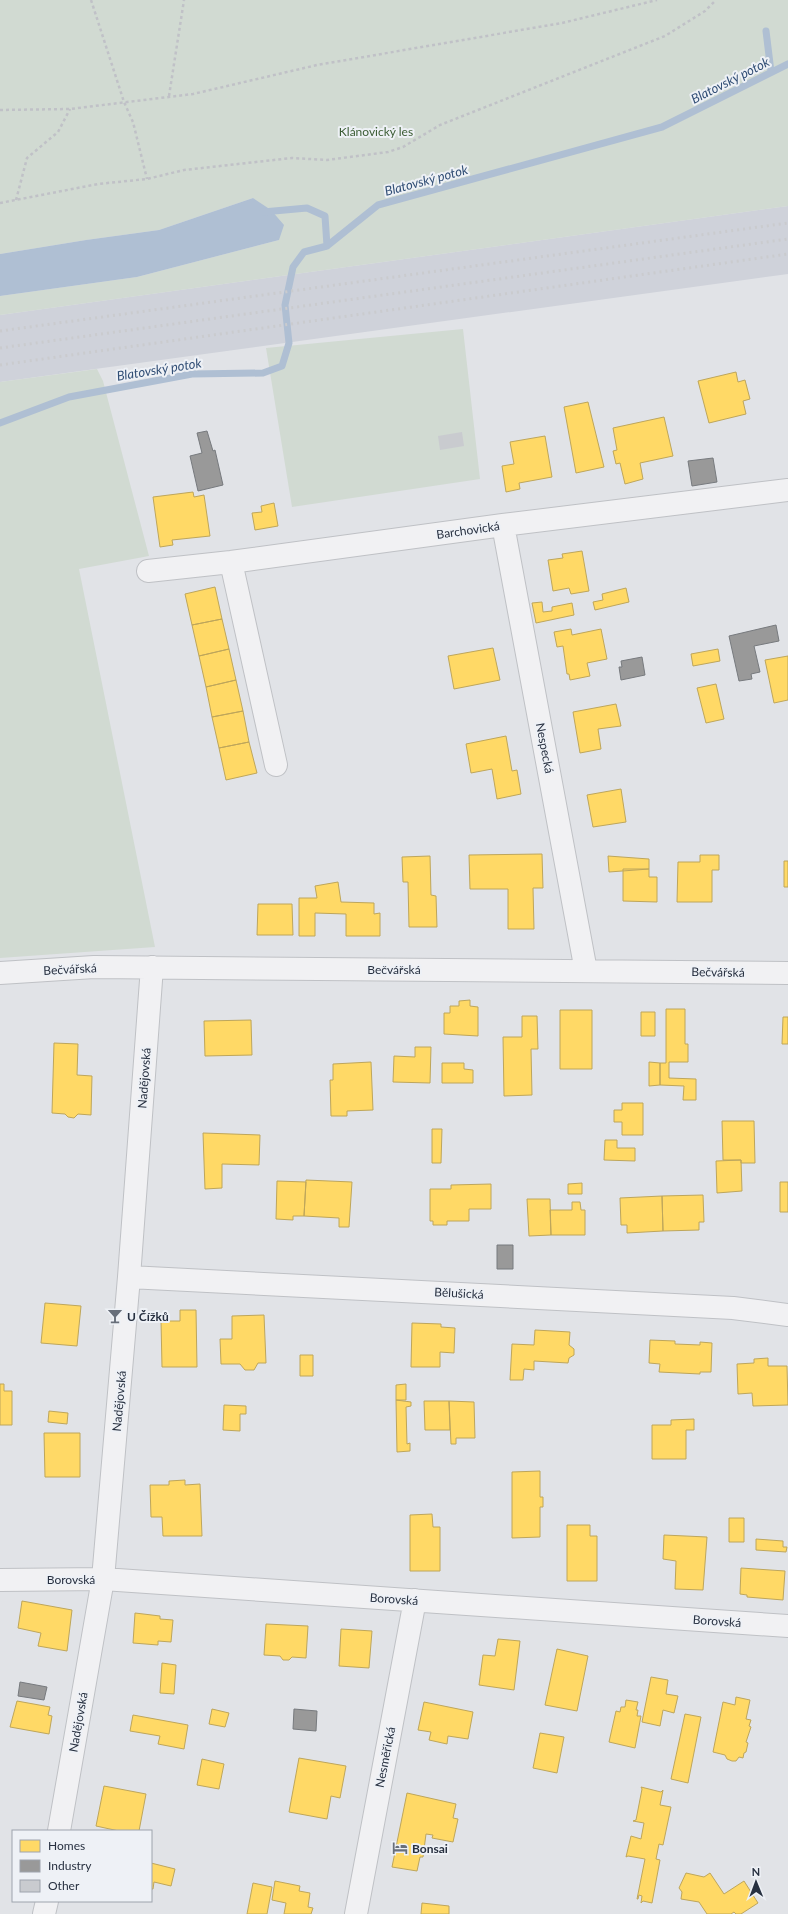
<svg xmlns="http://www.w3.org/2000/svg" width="788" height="1914" font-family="Lato,sans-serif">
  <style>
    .built { fill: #cfd2da }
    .green { fill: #d1dad2 }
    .water { fill: #afbfd3 }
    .homes { fill: #ffd966; stroke: #bea65b }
    .industry { fill: #999; stroke: #777a7e }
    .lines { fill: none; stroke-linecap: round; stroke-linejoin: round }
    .stream { stroke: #afbfd3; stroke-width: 7 }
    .building { fill: #c9cbcf }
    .minor-casing { stroke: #bfc1c5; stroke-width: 24 }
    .path { stroke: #c0c1c7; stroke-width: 2.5; stroke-dasharray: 3 3; stroke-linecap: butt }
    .minor { stroke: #f1f1f3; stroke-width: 22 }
    .rail { stroke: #cacbce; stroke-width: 3; stroke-dasharray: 2 4; stroke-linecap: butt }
    .labels { text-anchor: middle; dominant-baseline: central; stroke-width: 4; stroke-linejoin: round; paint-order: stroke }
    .park-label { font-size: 12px; fill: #3b5c34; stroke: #eef1f6 }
    .street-label { font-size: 12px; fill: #273040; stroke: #eef1f6 }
    .poi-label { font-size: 12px; font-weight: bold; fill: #273040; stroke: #eef1f6; text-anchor: start }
    .water-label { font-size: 13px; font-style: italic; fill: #314e75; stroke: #eef1f6 }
  </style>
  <rect width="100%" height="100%" fill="#e1e3e7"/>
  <path class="built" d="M788,206V274L0,382V315Z"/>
  <path class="green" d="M0,0H788V206L0,315V296L137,277L279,240L253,198L159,230L86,240L0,254Z
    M463,329L480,479L292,507L266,348Z
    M97,369L103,381L149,556L79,569L155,947L0,958V382Z"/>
  <path class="water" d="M253,198L271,210L284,225L279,240L137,277L0,296V254L86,240L159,230Z"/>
  <path class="homes" d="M736,372L738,382L745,380L750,399L743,401L746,414L709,423L698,381Z
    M588,402L604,467L576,473L564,407Z
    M664,417L673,456L640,463L643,479L625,484L620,463L616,464L613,451L617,450L613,428Z
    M545,436L552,477L519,483L520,489L506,492L502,466L514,464L510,442Z
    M193,492L194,497L204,495L210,536L172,540L173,545L160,547L153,497Z
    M274,503L278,526L255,530L252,513L262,512L261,506Z
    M582,551L589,591L571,594L569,588L553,591L548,560L563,558L562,554Z
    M215,587L222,619L192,625L185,594Z
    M626,588L629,602L595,610L593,602L603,600L602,594Z
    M542,602L543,612L552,611V607L572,603L574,615L536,623L532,603Z
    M222,619L229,649L199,656L192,625Z
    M571,629L572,635L601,629L607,659L587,663L590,676L570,680L569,674H567L563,646L557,647L554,632Z
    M493,648L500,680L454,689L448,656Z
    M229,649L236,680L206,687L199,656Z
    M718,649L720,661L693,666L691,654Z
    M788,656V700L774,703L765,660Z
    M236,680L243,711L212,717L206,687Z
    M716,684L724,719L706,723L697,688Z
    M616,704L621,726L598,729L601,749L580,753L573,712Z
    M243,711L249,742L219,748L212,717Z
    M506,736L512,771L517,770L521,794L497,799L492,769L471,773L466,744Z
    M249,742L257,773L226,780L219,748Z
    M621,789L626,822L593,827L587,795Z
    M542,854L543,888H533L534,929H508V889H470L469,855Z
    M700,855H719V870H712V902H677L678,862H700Z
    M430,856L431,895L436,896L437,927H409L408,882H403L402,857Z
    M608,856L649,859V869L609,872Z
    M784,861H788V887H784Z
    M623,869H649V877H657V902L623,901Z
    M338,882L341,902L374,903V914L380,913V936H346V914L315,913V936H299V898H317L315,886Z
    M258,904H292L293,935H257Z
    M470,1000V1006L478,1007V1036L444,1034V1013H450V1006H459V1001Z
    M666,1009H685V1044H688V1062H669V1078L696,1079V1100H683L684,1086L660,1085V1063H666Z
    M560,1010H592V1069H560Z
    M641,1012H655V1036H641Z
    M522,1016H537L538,1049H531L532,1095L504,1096L503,1037H522Z
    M783,1017H788V1044H782Z
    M251,1020L252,1055L205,1056L204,1021Z
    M54,1043L78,1044L77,1075L92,1076L91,1115L78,1114L74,1118L68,1117L65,1114L52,1113Z
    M415,1047H431L430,1083L393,1082L394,1056L415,1057Z
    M371,1062L373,1110L347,1111V1116H331L330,1080H333V1064Z
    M649,1062L660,1063V1085L649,1086Z
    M442,1063H464V1069L473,1070V1083H442Z
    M622,1103H643V1135H622V1122H614V1110H622Z
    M722,1121H754L755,1163H741V1160H723Z
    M432,1129H442L441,1163H432Z
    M203,1133L260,1135L259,1165L222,1164V1188L205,1189Z
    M605,1140H617V1148H635V1161L604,1160Z
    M741,1160L742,1191L717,1193L716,1161Z
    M306,1180L352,1182L349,1227H339V1218L304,1216Z
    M277,1181L306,1182L304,1216H293V1220L276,1219Z
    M780,1182H788V1212H780Z
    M582,1183V1194H568V1184Z
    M491,1184V1209H469V1221H447V1225H433V1221H430V1189H451V1185Z
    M703,1195L704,1222H699V1230L663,1231L662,1196Z
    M662,1196L663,1231L627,1233V1225H621L620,1198Z
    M527,1199H550L551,1235L529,1236Z
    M572,1202H580L581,1210H585V1235H551L550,1210H572Z
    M45,1303L81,1306L77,1346L41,1343Z
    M180,1310H196L197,1367H162L161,1321H180Z
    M264,1315L266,1363H258L254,1370H245L240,1364H221L220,1339H232V1316Z
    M412,1323L441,1324V1327L455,1328L454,1353L440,1352V1367H411Z
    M535,1330L570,1332L569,1345L574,1349V1355L569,1358L568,1363L534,1361V1370L524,1369L523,1380H510L512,1344L534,1345Z
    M650,1340L675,1341V1344L700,1345V1342L712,1343L711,1372H700V1374L659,1372L660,1364L649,1363Z
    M300,1355H313V1376H300Z
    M768,1358V1366H787L788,1405L753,1406L752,1393L738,1394L737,1364L754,1363V1359Z
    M0,1384H4V1391H12V1425H0Z
    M406,1384V1400H396V1385Z
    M396,1400L411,1402V1406L406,1407L407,1444L410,1443V1451L397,1452Z
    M424,1401H449L450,1430H425Z
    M449,1401L474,1402L475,1438H456V1444H451Z
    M224,1405L246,1406V1414H240V1431L223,1430Z
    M49,1411L68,1413L67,1424L48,1422Z
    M694,1419V1430H686V1459H652V1425H671V1420Z
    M44,1433H80V1477H45Z
    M540,1471V1497H543V1507H540V1537L512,1538V1472Z
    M185,1480V1485L200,1484L202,1536H163L162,1517H151L150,1485H169V1481Z
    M432,1514L433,1527H440V1571H410V1515Z
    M729,1518H744V1542H729Z
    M567,1525H590V1536H597V1581H567Z
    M664,1535L707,1537L703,1590L675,1589L676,1561L663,1559Z
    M756,1539L783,1541V1547H787L786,1552L756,1550Z
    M741,1568L785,1571L783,1600L747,1597V1595L740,1594Z
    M22,1601L72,1610L67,1651L38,1646L41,1633L18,1628Z
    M135,1613L160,1616V1619L173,1620L171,1642L158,1641V1645L133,1643Z
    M266,1624L308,1626L306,1658L292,1657L289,1660H283L280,1656L264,1655Z
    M341,1629L372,1631L369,1668L339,1666Z
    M498,1639L520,1641L514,1690L479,1685L483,1655L495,1656Z
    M557,1649L588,1656L577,1711L545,1705Z
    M162,1663L176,1665L174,1694L160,1693Z
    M651,1677L668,1680L666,1694L678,1696L674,1713L663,1710L660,1726L642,1722Z
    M736,1697L750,1700L746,1719L751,1720L749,1726L751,1727L746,1742L748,1743L746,1752L744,1753L743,1758L739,1757L736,1761H732L727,1759L725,1755L713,1752L723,1702L735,1705Z
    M626,1700L638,1702L636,1710H638L637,1716H641L635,1748L609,1742L616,1711L620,1712L621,1707H625Z
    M17,1701L50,1707L48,1715L52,1716L49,1734L10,1727Z
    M424,1702L473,1712L468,1739L448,1736L447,1744L429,1740L431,1732L418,1730Z
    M212,1709L229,1713L225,1727L209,1724Z
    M685,1714L701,1717L688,1783L671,1779Z
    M133,1715L188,1725L184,1749L158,1744L160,1736L130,1731Z
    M540,1733L564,1737L557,1773L533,1768Z
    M299,1758L346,1766L340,1798L331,1796L327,1819L289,1812Z
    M202,1759L224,1764L219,1789L197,1785Z
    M104,1786L146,1794L139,1831H119L96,1826Z
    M641,1787L661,1792L663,1790L660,1805L671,1807L663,1845L659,1844L656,1859L660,1860L652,1903L643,1901L641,1903L642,1896L639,1895L638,1899H637L645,1859L628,1856L626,1857L631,1836L641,1839L644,1823L633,1821L636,1820L642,1789Z
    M407,1793L456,1804L453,1818L458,1819L453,1842L432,1838L433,1835L426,1834L423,1857H420L417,1871L392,1867Z
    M151,1863L175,1869L171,1886L154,1882L153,1889H151Z
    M686,1873L704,1877L710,1873L724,1894L744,1881L758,1903L741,1914H736L734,1912L731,1914H707L699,1902L681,1899L682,1892L679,1888Z
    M275,1881L300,1886L299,1891L310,1893L308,1907L313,1908L311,1914H284L286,1903L272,1900Z
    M253,1883L272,1887L267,1914H247Z
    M422,1903L449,1906V1914H421Z"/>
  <path class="industry" d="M207,431L213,451L215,450L223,485L198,491L190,456L202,453L197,433Z
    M713,458L717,482L692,486L688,461Z
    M776,625L779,641L754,646L760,672L751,674L752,679L739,681L729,636Z
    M642,657L645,675L621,680L619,667H622L621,661Z
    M497,1245H513V1269H497Z
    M20,1682L47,1687L44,1700L18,1696Z
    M294,1709L317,1711L316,1731L293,1729Z"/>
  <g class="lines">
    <path class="stream" d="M766,31L771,72
      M263,212L307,208L325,216L327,246
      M0,423L69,397L192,374L263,373L282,366L289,343L285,305L293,267L304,252L327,246L378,205L662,127L788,64"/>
  </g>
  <path class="building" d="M462,432L464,446L440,450L438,436Z"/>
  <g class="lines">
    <g class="minor-casing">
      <path id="minor" d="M503,525L586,971
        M231,562L276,765
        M148,571L231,562L503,525L788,490
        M0,973L94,967L788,973
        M129,1277L733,1308L788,1315
        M0,1580L103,1579L788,1626
        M59,1831L103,1579L129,1277L152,967
        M44,1914L47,1901
        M356,1914L415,1600"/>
    </g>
    <path class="path" d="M91,0L124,102L133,122L147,179
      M169,96L184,0
      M0,110L70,109L193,94L317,65L562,23L657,0
      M16,200L27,158L58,132L70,109
      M0,203L98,184L147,179L184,170L292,158L327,160L388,152L403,147L440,125L665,36L705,11L716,0"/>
    <use href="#minor" class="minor"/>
    <path class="rail" d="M0,331L788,223
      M0,348L788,239
      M0,365L788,254"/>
  </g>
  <defs>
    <g id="bar-bare" transform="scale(1.2)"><path d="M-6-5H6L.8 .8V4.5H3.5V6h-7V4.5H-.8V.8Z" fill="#686f7a" stroke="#eef1f6" stroke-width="2.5" paint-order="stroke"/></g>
    <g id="hotel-bare" transform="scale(1.2)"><path d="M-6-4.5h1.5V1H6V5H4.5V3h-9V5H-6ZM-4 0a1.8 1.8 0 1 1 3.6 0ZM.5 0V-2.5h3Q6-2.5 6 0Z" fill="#686f7a" stroke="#eef1f6" stroke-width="2.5" paint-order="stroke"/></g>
  </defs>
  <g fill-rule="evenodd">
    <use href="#bar-bare" x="115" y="1316"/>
    <use href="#hotel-bare" x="400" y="1848"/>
  </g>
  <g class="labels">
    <g class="park-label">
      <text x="376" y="131">Klánovický les</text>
    </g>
    <g class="street-label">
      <text transform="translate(468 530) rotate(-8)">Barchovická</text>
      <text transform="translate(545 748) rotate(79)">Nespecká</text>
      <text transform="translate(70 969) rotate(-3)">Bečvářská</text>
      <text x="394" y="969">Bečvářská</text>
      <text transform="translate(718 972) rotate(1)">Bečvářská</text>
      <text transform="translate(144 1078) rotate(-86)">Nadějovská</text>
      <text transform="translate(459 1293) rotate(3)">Bělušická</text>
      <text transform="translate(119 1401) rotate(-85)">Nadějovská</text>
      <text x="71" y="1579">Borovská</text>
      <text transform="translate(394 1599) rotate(4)">Borovská</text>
      <text transform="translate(717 1621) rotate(4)">Borovská</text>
      <text transform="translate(78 1722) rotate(-80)">Nadějovská</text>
      <text transform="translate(385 1757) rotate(-79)">Nesměřická</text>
    </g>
    <g class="poi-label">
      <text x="127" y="1316">U Čížků</text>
      <text x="412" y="1848">Bonsai</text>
    </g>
    <g class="water-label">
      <text transform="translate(730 80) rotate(-27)">Blatovský potok</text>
      <text transform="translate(426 180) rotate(-15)">Blatovský potok</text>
      <text transform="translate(159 369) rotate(-9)">Blatovský potok</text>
    </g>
  </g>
  <rect x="12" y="1830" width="140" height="72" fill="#eef1f6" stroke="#9ea4ad"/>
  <rect x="20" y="1840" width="20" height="12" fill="#ffd966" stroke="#9ea4ad"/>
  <text x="48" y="1850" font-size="12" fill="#273040">Homes</text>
  <rect x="20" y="1860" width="20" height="12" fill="#999999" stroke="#9ea4ad"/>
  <text x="48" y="1870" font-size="12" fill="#273040">Industry</text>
  <rect x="20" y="1880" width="20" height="12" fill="#c9cbcf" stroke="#9ea4ad"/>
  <text x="48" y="1890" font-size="12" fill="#273040">Other</text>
  <g transform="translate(756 1882) rotate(359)" stroke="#eef1f6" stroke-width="3" paint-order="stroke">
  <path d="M0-3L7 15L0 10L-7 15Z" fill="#273040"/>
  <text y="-6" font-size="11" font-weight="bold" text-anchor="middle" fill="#273040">N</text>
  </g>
</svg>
